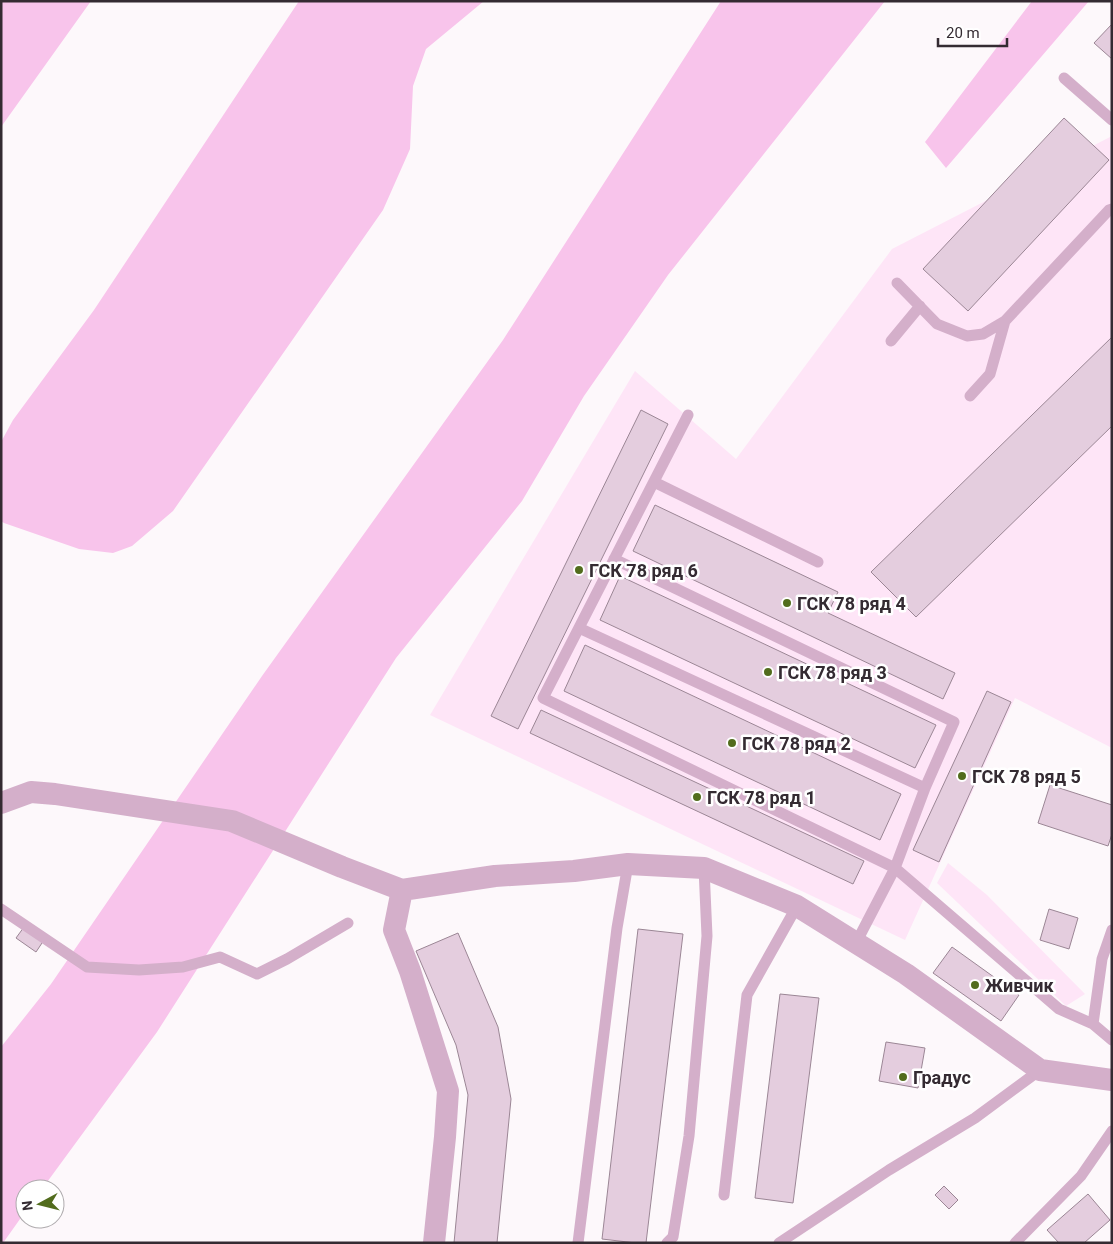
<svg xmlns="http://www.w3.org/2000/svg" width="1113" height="1244" font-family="Roboto,sans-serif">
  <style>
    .built { fill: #fee5f7 }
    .green { fill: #f8c4eb }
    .building { fill: #e4cdde; stroke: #9b8695 }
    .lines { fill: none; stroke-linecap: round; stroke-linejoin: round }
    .lane { stroke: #d4afca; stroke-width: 11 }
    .street { stroke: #d4afca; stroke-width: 22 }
    .poi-dot { fill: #526c1d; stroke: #fff; stroke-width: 2 }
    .labels { text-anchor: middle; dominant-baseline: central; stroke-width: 5; stroke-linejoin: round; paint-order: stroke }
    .poi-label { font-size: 18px; font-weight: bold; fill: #342b32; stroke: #fff; text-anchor: start }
  </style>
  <rect width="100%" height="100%" fill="#fdf8fb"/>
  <path class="built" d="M1112,136V748L1015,698L905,940L430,715L635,371L736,459L892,249Z
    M948,863L987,895L1085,994L1066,1006L937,883Z
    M1112,973V1022L1110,1020V976Z"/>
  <path class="green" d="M1,1H91L1,127Z
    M299,1H484L426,49L413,86L410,149L383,210L173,511L132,546L113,553L79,549L4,523L1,521V442L13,420L94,310Z
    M721,1H885L668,275L584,396L522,501L396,658L157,1032L42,1189H25V1212L3,1243H1V1047L51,984L262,676L503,340Z
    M1032,1H1089L946,168L925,142Z"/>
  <path class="building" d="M1112,24V59L1094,43Z
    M1064,118L1109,160L968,311L923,269Z
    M1112,337V426L916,617L871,572Z
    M641,410L668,424L518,729L491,716Z
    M655,505L838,592L828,613L955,673L943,699L633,551Z
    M620,576L936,725L915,768L600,620Z
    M585,645L901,794L880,840L564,691Z
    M987,691L1011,702L939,862L913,850Z
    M541,710L864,861L853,884L530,733Z
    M1050,785L1112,805V834L1108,846L1038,823Z
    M1049,909L1078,918L1069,949L1040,940Z
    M24,927L44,940L36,952L16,938Z
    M638,929L683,934L646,1243H636L602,1239Z
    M458,933L498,1027L511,1099L497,1243H454L468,1095L456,1045L416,951Z
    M952,947L1019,995L1001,1021L933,973Z
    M780,994L819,998L793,1203L755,1198Z
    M886,1042L925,1048L918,1088L879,1081Z
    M944,1186L958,1200L949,1209L935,1195Z
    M1088,1194L1110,1220L1084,1243H1059L1047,1230Z"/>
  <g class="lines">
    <path class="lane" d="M1064,78L1112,120
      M897,283L937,324L967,336L983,334L1005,321L1109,210L1112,209
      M891,341L920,306
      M970,396L990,374L1005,321
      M654,482L818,562
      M614,559L954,722L925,788L895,868L543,698L688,415
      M579,628L925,788
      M1,909L87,967L139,970L183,967L220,957L257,974L287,959L348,923
      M856,943L895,868L1059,1009L1093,1024L1112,1040
      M1093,1024L1102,959L1112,930
      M724,1195L747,995L797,906
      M578,1243L617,928L628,864
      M667,1243L673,1237L689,1136L707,936L704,868
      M779,1243L889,1170L975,1118L1040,1070
      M1015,1243L1081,1176L1112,1131"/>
    <path class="street" d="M1,803L31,792L55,794L232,821L342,867L402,890L495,876L574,871L628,864L704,868L797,906L906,974L1040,1070L1112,1080
      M402,890L394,930L410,971L448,1091L445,1137L434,1243"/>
  </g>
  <g class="poi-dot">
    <circle cx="579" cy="570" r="5"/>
    <circle cx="787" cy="603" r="5"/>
    <circle cx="768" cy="672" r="5"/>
    <circle cx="732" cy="743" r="5"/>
    <circle cx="962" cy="776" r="5"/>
    <circle cx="697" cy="797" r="5"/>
    <circle cx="975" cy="985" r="5"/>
    <circle cx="903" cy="1077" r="5"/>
  </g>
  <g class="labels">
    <g class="poi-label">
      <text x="589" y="570">ГСК 78 ряд 6</text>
      <text x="797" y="603">ГСК 78 ряд 4</text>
      <text x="778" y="672">ГСК 78 ряд 3</text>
      <text x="742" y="743">ГСК 78 ряд 2</text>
      <text x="972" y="776">ГСК 78 ряд 5</text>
      <text x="707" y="797">ГСК 78 ряд 1</text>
      <text x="985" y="985">Живчик</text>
      <text x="913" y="1077">Градус</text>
    </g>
  </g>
  <rect width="1113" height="1244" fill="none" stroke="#342b32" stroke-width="5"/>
  <g transform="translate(40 1204) rotate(263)"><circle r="24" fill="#ffffff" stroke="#aeaaad"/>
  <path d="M0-4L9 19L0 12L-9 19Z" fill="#526c1d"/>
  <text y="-8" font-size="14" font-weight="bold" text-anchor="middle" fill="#342b32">N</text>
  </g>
  <path d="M938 38v8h69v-8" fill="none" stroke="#342b32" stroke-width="2.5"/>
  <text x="946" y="38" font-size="15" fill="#342b32" stroke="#ffffff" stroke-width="4" paint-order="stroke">20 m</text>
</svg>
